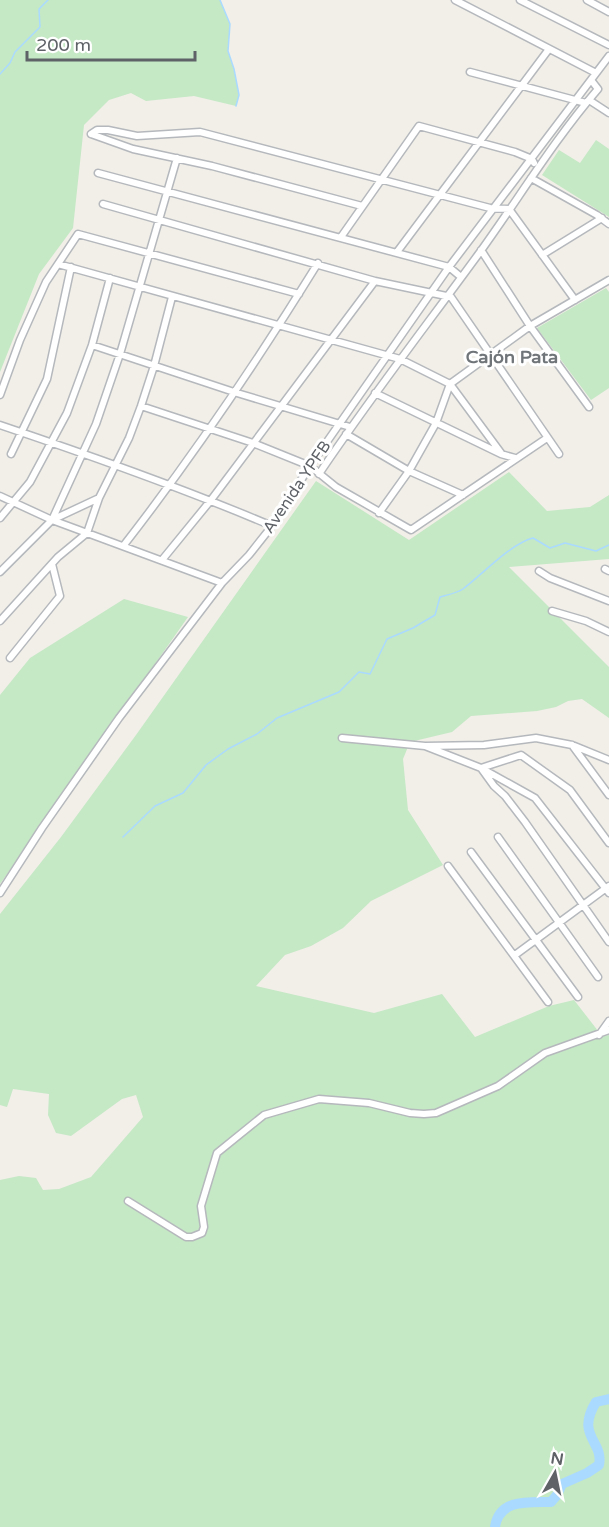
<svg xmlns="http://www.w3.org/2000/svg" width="609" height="1527" font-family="'Varela Round',sans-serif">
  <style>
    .green { fill: #c5e8c5 }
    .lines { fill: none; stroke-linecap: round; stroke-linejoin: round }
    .stream { stroke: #aadaff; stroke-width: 1.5 }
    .river { stroke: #aadaff; stroke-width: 10 }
    .minor-casing { stroke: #b5b8bc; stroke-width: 9 }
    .minor { stroke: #fff; stroke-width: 6 }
    .labels { text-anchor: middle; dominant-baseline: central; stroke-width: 6; stroke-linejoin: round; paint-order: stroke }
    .street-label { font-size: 16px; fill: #5f6368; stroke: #fff }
    .neighbourhood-label { font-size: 18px; font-weight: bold; fill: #70757a; stroke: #fff }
  </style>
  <rect width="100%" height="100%" fill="#f1efe8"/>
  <path class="green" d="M0,0H220L230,24L228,51L234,69L239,95L236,106L194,96L146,101L131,93L109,100L84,125L73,228L39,274L0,372Z
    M596,140L609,149V217L542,175L559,150L580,163Z
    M606,288L609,292V388L591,400L537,328Z
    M509,472L547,511L590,507L609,495V559L509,567L609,667V718L582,699L568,701L556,707L537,711L471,716L452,732L410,742L403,759L408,810L443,865L371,901L343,928L311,946L285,955L256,986L374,1013L442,994L475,1037L549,1006L574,1000L602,1036L609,1035V1527H0V1180L19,1176L36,1178L43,1190L59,1189L91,1177L143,1117L136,1095L122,1099L71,1136L56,1133L48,1115L49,1094L13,1089L7,1107L0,1105V914L61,837L136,735L316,481L409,540Z
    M124,599L188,617L0,884V695L30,658Z"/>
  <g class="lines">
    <path class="stream" d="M220,0L230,24L228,51L234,69L239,95L236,106
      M0,74L10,63L15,52L40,27L39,9L48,0
      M123,837L155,806L183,793L206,765L228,749L257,734L277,718L339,692L359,672L370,674L387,639L413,628L435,615L440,597C447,595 457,593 463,589C483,574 510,544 533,538L550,548L565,543L596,551L609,545"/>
    <path class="river" d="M495,1527C499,1499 528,1502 551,1502L557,1495L562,1484L587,1473L599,1465C604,1441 575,1436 596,1402L609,1399"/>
    <g class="minor-casing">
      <path id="minor" d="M455,0L596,73
        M520,0L609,45
        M587,0L609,12
        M470,72L586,103
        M589,100L609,113
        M91,134L97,130H108L137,136L200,132L490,208L509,209L575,300
        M91,134L133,149L212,166L362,206
        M98,173L449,267L461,277
        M531,178L597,215L609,224
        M103,204L375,281L451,297L559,454
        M341,237L419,126L515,152L532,159L534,163
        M481,250L530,326L589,407
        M397,252L549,49
        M542,255L602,218
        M58,264L400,359L450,384L530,326L609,280
        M92,345L237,393L350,427
        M450,384L501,453
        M375,393L501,454L515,458
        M0,395L20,340L46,282L78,234L299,294
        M141,406L253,443L310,466L336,487L411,530L547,438
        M0,425C92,456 183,488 272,526
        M346,434L409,471L463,495
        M11,454L47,379L71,267
        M319,474C370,398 426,326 480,252C519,198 554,140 598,89L591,80
        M0,496L52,520L222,583
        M379,513L409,471L436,423L450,384
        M0,518L30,482L67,413L92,345L110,278
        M52,520L96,424L120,354L177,158
        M124,545C194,455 258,360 318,263
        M162,560L211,500L375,281
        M605,569L609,571
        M539,571L550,578L609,601
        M0,572L52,520L99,498
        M552,611L586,621L609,632
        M0,621L58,557L87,533L99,498L129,438L141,406L154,366L172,297
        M10,658L60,596L52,564
        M342,738L425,746L484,745L536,738L572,745L609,760
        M572,745L609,795
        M425,746L481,768L494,786L505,796L525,822L609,942
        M498,837L598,977
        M609,843L570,790L521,755L481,768L535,798L609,893
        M471,852L578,997
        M448,866L548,1002
        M0,893L42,828L119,718L222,583L249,555L272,526L310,466L449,267L609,56
        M515,955L609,886
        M599,1035L609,1021
        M128,1201L186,1237H192L202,1233L204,1227L201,1206L217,1153L264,1115L319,1099L369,1103L410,1113L424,1114L436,1113L498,1086L545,1053L609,1030"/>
    </g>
    <use href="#minor" class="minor"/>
  </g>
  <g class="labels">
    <g class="street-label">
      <text transform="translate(297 487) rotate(-56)">Avenida YPFB</text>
    </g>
    <g class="neighbourhood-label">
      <text x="512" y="357">Cajón Pata</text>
    </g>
  </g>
  <g transform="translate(555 1473) rotate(9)" stroke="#ffffff" stroke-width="4.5" paint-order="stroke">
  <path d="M0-4.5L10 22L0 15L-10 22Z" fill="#5f6368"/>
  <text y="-9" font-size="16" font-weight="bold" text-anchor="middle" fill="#5f6368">N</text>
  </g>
  <path d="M27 51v9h168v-9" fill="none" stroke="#5f6368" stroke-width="3"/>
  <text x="36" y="51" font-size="18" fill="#5f6368" stroke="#ffffff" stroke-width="4.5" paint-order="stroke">200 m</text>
</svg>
